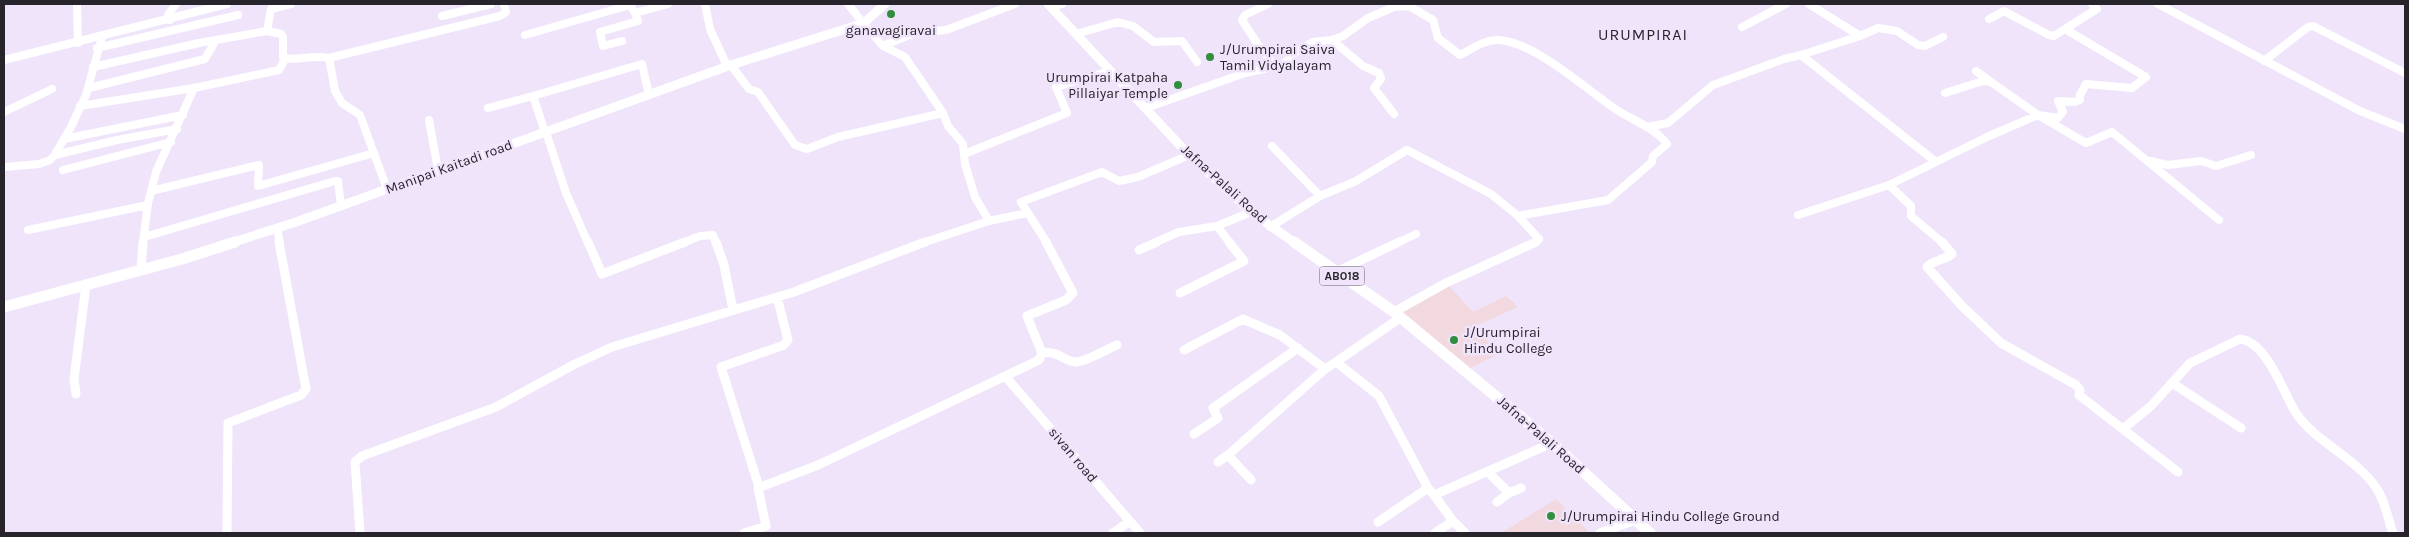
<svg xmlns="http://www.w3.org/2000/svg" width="2409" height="537" font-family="Karla,sans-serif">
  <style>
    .education { fill: #f2d8df }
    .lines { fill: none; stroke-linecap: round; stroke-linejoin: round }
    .minor-far1 { stroke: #fff; stroke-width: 8 }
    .minor { stroke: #fff; stroke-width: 9 }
    .major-far1 { stroke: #fff; stroke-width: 9 }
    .major { stroke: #fff; stroke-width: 11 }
    .poi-dot { fill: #328d3e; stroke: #f0e4fb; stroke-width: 2 }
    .labels { text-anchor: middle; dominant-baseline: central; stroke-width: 5; stroke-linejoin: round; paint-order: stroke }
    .shield { fill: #f0e4fb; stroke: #645e6a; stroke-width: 1 }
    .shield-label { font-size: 12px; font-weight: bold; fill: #28242c }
    .poi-label { font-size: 14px; fill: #28242c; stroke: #f0e4fb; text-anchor: start }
    .street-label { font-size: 14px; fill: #28242c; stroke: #f0e4fb }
    .quarter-label { font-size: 16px; letter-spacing: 1px; fill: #28242c; stroke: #f0e4fb }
  </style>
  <rect width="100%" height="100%" fill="#f0e4fb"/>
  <path class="education" d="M1449,286L1473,312L1506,296L1518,307L1475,326L1499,354L1462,372L1386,313Z
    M1556,499L1590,533H1501Z"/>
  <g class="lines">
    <path class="minor-far1" d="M77,4L78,43
      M291,4L271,9L267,31L281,34L283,37V58C299,61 314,54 329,58
      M705,4L710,29L727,66
      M848,4L863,23
      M1268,4L1245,15L1242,20L1262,51L1277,67
      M2158,4L2360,111L2405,129
      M1051,7L1062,4
      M442,16L491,4
      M170,20L168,15L176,4
      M863,23L883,46L905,57L943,113L948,126L963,144L965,164L975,197L989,221
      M1742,27L1786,4
      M2065,29L2097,9L2092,4
      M1076,34L1118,22L1133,26L1154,42L1182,41L1197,62
      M525,35L630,5L635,13L668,4
      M1860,36L1878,28L1897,31L1918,45L1925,46L1943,37
      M1332,40L1363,66L1379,73L1381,79L1374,88L1394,114
      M622,41L603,46L600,32L638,21L635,13
      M883,46L914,33L946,30L1015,4
      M97,48L238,15
      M1801,55L1860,36L1809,4
      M4,60L227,4
      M2264,61L2308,27L2313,26L2405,73
      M731,65L749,89L758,92L795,145L807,149L838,137L943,113
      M93,67L199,43L267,31
      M1976,71L1991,82
      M89,88L205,59L216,40
      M1945,93L1983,81L1991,82L2038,115L2086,143L2112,132L2219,220
      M533,96L642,64L649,95
      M80,106L194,88L279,70L285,59
      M488,108L533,96L545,132
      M1146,108L1245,73L1283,65L1293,54L1313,42L1332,40L1343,36L1368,18L1394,7L1409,6L1433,20L1438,38L1460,55C1472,49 1485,39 1499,40C1534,42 1585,88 1614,108C1631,120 1654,127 1667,144L1653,156L1652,162L1608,200L1518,216L1539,239L1535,243
      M4,112L52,89
      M429,120L438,170
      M1647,127L1668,123L1713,85L1784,59L1801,55L1936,162
      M546,132L566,193L588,243
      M64,139L183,115
      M1272,146L1320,196
      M964,154L1067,113L1056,87L1110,71
      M55,155L117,140L177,129
      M2150,161L2168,165L2201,161L2216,166L2251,155
      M4,167L39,164L50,160L54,156L71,127L86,95L102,37
      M63,170L171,142
      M1889,185L1911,206V216L1943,243
      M387,189L360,115L342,103L335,91L329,58L500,16L506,12L504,4
      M151,191L259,165L258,186L374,153
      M1798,215L1889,185L1987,137L2038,115L2058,118L2063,112L2058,101L2074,102L2080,100V95L2086,84L2132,88L2146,77L2065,29L2054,36L2049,35L2004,11L1989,19
      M1217,226L1230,243
      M1270,227L1320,196L1356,181L1407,150L1491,194L1518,216
      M277,228L280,243
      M28,230L148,205
      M144,237L335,181H338L341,206
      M143,243L148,203L156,172L194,88
      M682,243L700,236L713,235L716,243
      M922,243L989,221L1027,213
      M1047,243L1021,202L1102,172L1119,181L1138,177L1189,155
      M1154,243L1179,232L1217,226L1251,212
      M1397,243L1416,234"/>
    <path class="minor" d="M588,242L602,274L685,242
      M716,242L724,265L733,310
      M1942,242L1952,254C1945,260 1933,260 1927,267L1962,306L2001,343L2076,385L2080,390L2079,395L2178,472
      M1139,250L1157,242
      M141,270L143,242
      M1336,272L1399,242
      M1180,293L1244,261L1229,242
      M1394,312L1446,283L1536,242
      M1400,318L1336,362L1379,396L1428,488L1434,495L1552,443
      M1184,350L1243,319L1280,335L1325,369
      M1042,353C1059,350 1062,361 1076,362C1086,362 1107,349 1117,345
      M1006,377L1140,533
      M2172,383L2241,428
      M76,394L74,379L86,285
      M2124,428L2151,406L2190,363L2240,339C2267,342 2283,392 2296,413C2315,442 2357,458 2377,489C2385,501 2388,520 2393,533
      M1194,434L1218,418L1213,408L1298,348
      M1218,462L1228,455
      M1488,472L1509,493L1497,502
      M1251,480L1228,455L1325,369L1336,362
      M759,487L721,367L784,345L788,340L777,297
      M1509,493L1521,488
      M1434,495L1453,521L1435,533
      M1453,521L1465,533
      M1378,522L1428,488
      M227,533L228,423L301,395L306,389L279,242
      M360,533L355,462L362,456L496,407L575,364L612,347L794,292L925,242
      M744,533L766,526L758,488L818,465L1039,360L1042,353L1027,316L1066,300L1073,293L1046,242
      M1113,533L1129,522
      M1600,533L1635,520"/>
    <path class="major-far1" d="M1048,4L1189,155L1251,212L1295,243
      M231,243L296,222L731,65L858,25L866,21L885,4"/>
    <path class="major" d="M1294,242L1394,312L1552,443L1650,533
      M4,307L182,259L235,242"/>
  </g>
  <g class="poi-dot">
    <circle cx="891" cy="14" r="5"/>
    <circle cx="1210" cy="57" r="5"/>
    <circle cx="1178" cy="85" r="5"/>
    <circle cx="1454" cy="340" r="5"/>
    <circle cx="1551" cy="516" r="5"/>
  </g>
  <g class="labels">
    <rect class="shield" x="1319.5" y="266.5" width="45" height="19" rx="4"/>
    <g class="shield-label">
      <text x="1342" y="276">AB018</text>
    </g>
    <g class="poi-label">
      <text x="891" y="30" text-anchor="middle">ganavagiravai</text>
      <text x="1220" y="49">J/Urumpirai Saiva<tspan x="1220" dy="16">Tamil Vidyalayam</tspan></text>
      <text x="1168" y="77" text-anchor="end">Urumpirai Katpaha<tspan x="1168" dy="16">Pillaiyar Temple</tspan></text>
      <text x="1464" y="332">J/Urumpirai<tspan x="1464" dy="16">Hindu College</tspan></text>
      <text x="1561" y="516">J/Urumpirai Hindu College Ground</text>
    </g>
    <g class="street-label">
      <text transform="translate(449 167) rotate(-20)">Manipai Kaitadi road</text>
      <text transform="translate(1224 184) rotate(42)">Jafna-Palali Road</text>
      <text transform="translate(1541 435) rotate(41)">Jafna-Palali Road</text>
      <text transform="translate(1073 455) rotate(50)">sivan road</text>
    </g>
    <g class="quarter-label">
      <text x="1643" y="34">URUMPIRAI</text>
    </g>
  </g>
  <rect width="2409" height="537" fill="none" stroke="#28242c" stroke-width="10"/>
</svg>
